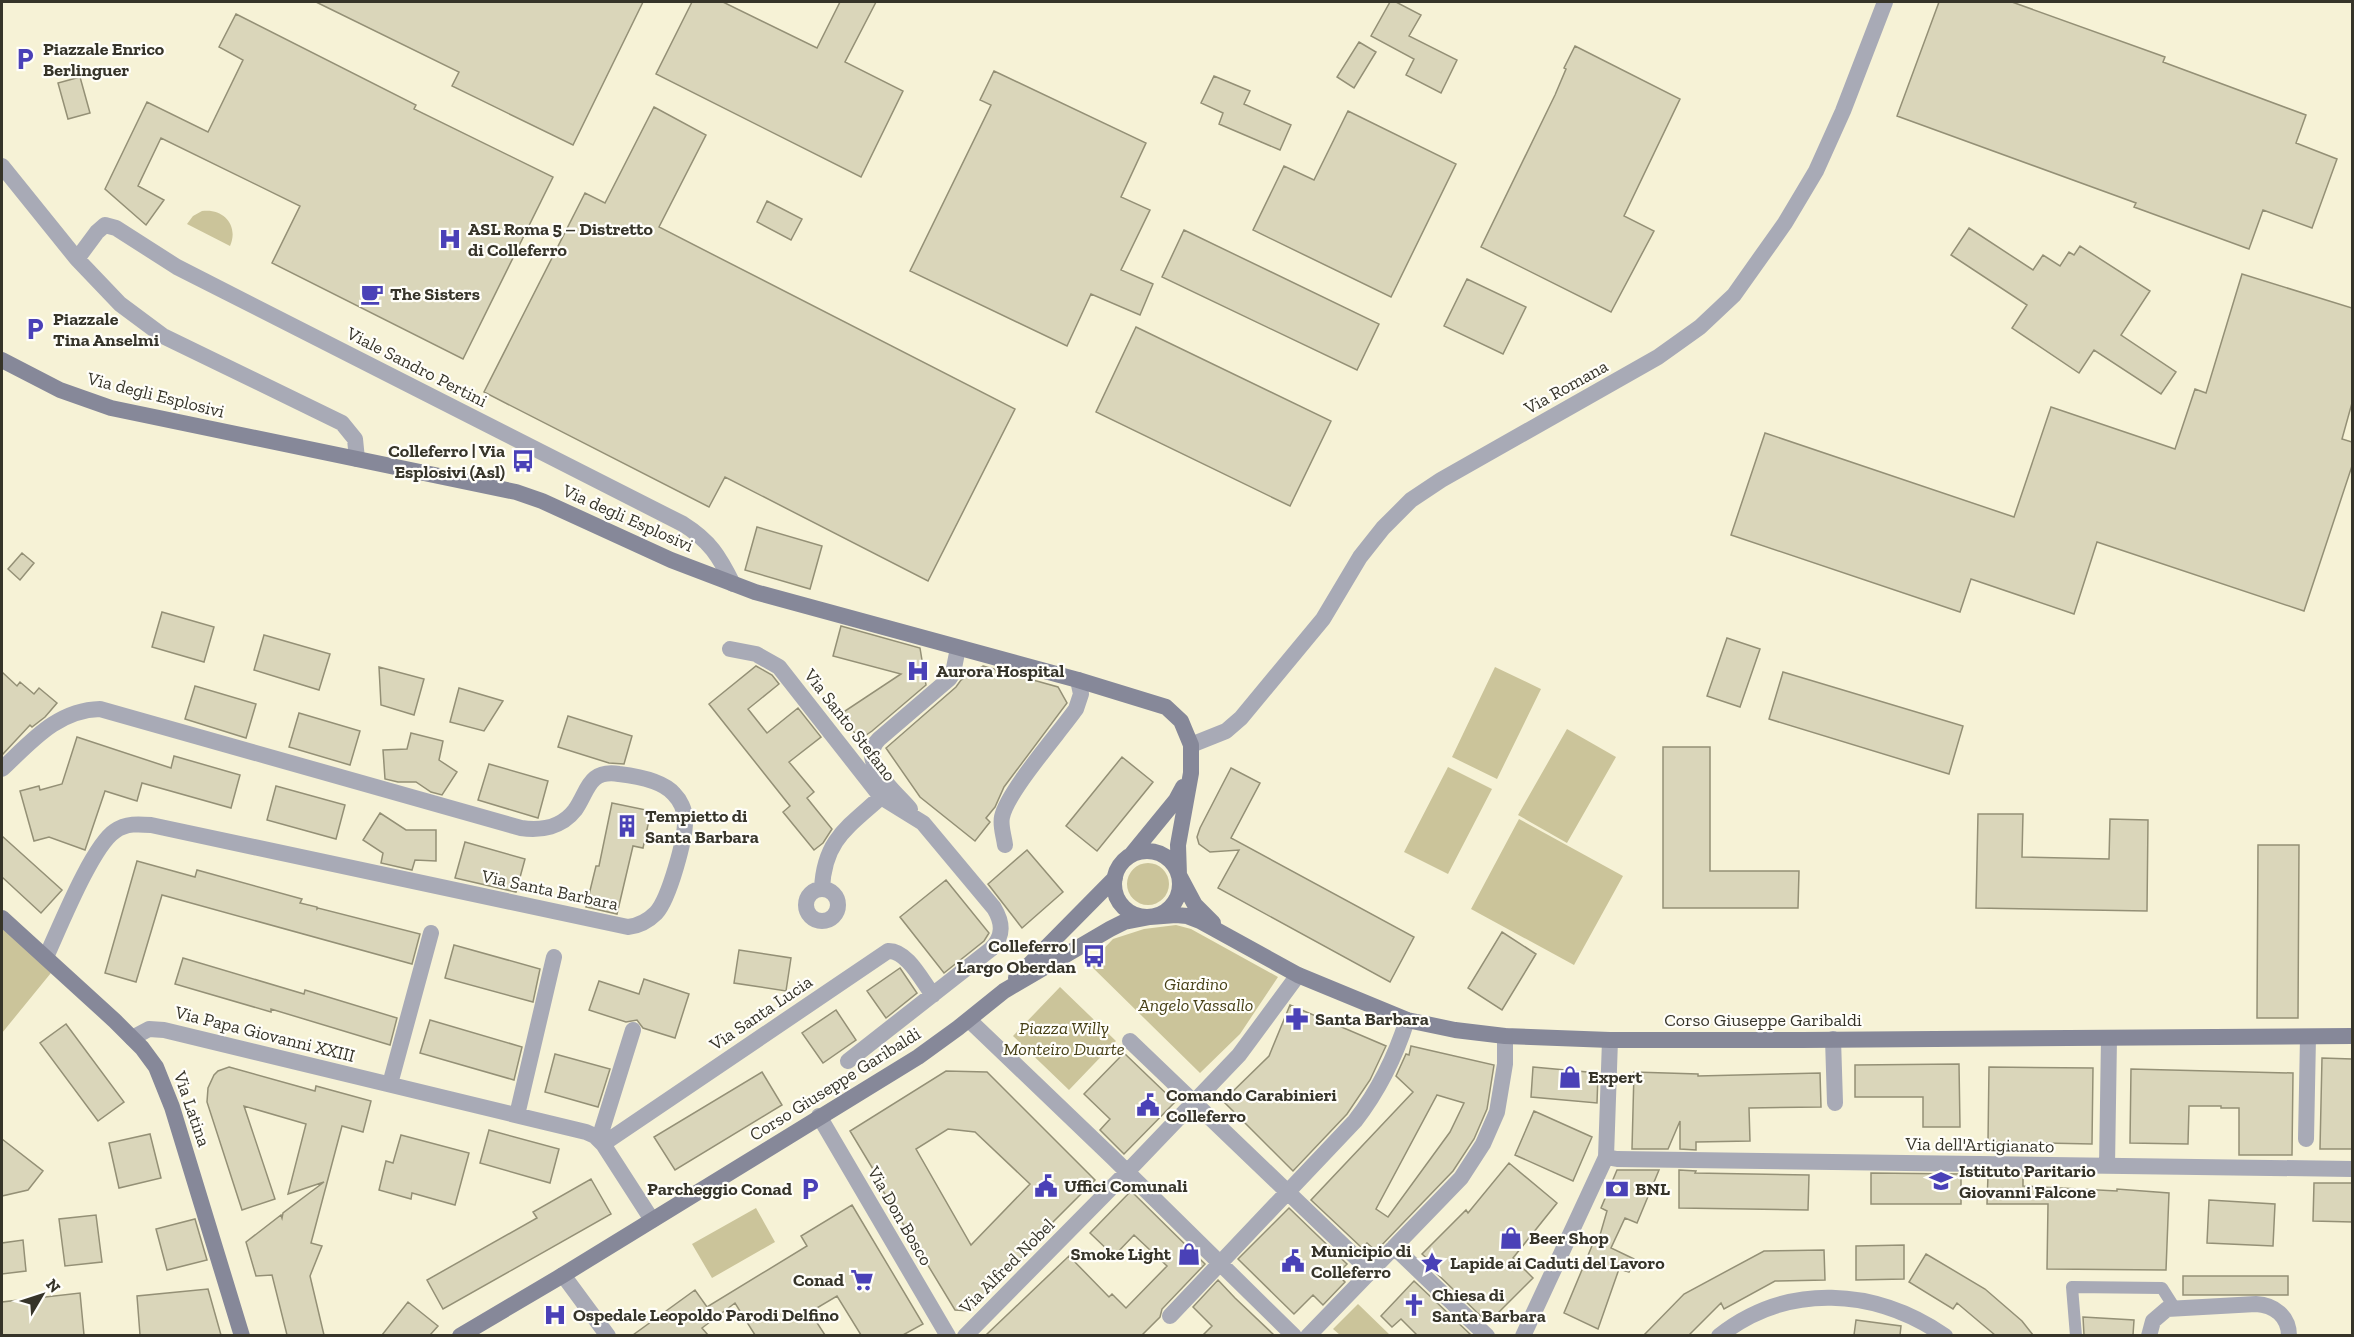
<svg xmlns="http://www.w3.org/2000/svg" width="2354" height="1337" font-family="'Zilla Slab',serif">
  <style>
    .green { fill: #cbc49a }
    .building { fill: #dad6ba; stroke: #949076; stroke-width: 1.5; fill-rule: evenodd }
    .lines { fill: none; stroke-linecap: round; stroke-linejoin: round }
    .pedestrian { stroke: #a8aab6; stroke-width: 12 }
    .minor { stroke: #a8aab6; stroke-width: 16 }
    .tertiary { stroke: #a8aab6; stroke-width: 16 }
    .secondary { stroke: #868899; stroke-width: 16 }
    .labels { text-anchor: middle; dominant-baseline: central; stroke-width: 4.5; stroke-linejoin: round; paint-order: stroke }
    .poi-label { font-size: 18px; font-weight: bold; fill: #363429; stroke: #fffef9; text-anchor: start }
    .street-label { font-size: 18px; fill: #363429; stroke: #fffef9 }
    .park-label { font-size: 18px; font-style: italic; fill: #474016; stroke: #fffef9 }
  </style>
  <rect width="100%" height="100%" fill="#f6f2d6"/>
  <path class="green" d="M202,211C224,208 239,226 230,246L187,224L193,216Z
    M1495,667L1541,689L1497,779L1452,757Z
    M1567,729L1616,757L1567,843L1518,815Z
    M1448,767L1492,789L1448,874L1404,852Z
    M1519,819L1623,876L1574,965L1471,909Z
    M1127 884a21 21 0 1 1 42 0a21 21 0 1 1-42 0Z
    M2,923L55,968L2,1033Z
    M1176,925L1191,929L1278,977L1240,1034L1200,1073L1089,964L1113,939L1144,929Z
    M1060,987L1116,1041L1069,1090L1013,1036Z
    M756,1208L775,1242L712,1278L692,1244Z
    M1358,1304L1390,1335H1340L1333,1329Z"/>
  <path class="building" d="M316,2H643L573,145L452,86L459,72Z
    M692,2H723L817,48L840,2H876L845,62L903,91L861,177L656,74Z
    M1390,2H1396L1421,15L1409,36L1457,60L1441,93L1406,75L1414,59L1371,36Z
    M1939,2H2012L2165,57L2163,62L2306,115L2296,143L2337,159L2312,228L2263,210L2249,249L2134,207L2136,203L1897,116Z
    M236,14L416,105L414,109L553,177L463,359L272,263L300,206L161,138L138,186L164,200L146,225L105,189L147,102L208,132L243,60L219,47Z
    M1359,42L1376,52L1354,88L1337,77Z
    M1575,46L1680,99L1624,216L1654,231L1611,312L1481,247L1555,95L1566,69L1564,68Z
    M994,71L1146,143L1121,197L1150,210L1121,270L1153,284L1140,315L1091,294L1067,346L910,271L991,105L980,100Z
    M1214,76L1250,91L1244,104L1291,125L1280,150L1219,124L1223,113L1201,103Z
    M80,77L90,113L68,119L58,83Z
    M654,107L706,135L659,227L1015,409L928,581L725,477L709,507L484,392L585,193L605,203Z
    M1348,111L1456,164L1391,297L1253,230L1284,166L1314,180Z
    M767,201L802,219L791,240L757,222Z
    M1969,228L2033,270L2043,255L2060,266L2069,252L2074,255L2080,246L2150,291L2121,335L2176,372L2161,394L2094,350L2079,373L2012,328L2027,305L1951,255Z
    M1184,230L1379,324L1357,370L1162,277Z
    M2242,274L2352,308V403L2342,439L2352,442V466L2304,611L2097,542L2074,614L1971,579L1960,612L1731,535L1765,433L2014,517L2051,407L2175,449L2195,389L2206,393Z
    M1467,279L1526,307L1503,354L1444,326Z
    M1136,327L1331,421L1290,506L1096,412Z
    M757,527L822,546L810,589L745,570Z
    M22,553L34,563L20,580L8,569Z
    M162,612L214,627L204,662L152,647Z
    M841,626L920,648L926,685L872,731L859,740L842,713L901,674L833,656Z
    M264,635L330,654L319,690L254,670Z
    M1727,638L1760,649L1740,707L1707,696Z
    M756,666L772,675L779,684L748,709L767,733L798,708L821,737L789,762L814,792L807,798L832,829L823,843L814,850L783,812L790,806L709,704Z
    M983,666L1058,687L1067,703L1004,787L995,807L986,818L990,822L975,841L920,797L886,748L956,687L961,680Z
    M379,667L424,679L414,715L381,705Z
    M2,672L17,686L20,682L34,694L39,688L57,703L45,717L32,727L30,725L2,755Z
    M1783,672L1963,726L1949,774L1769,719Z
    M195,686L256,704L246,738L185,719Z
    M459,688L503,701L484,731L450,722Z
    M299,713L360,731L350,765L289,747Z
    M568,716L632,736L624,764L609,763L558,747Z
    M411,733L443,741L439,760L457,772L442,795L431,792L416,782H398L385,779L383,750L407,749Z
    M77,737L171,768L174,756L240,775L231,808L142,783L137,801L105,791L85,850L49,837L34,841L20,791L39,786L40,790L62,784Z
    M1663,747H1710V871H1799L1798,908H1663Z
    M1122,757L1153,782L1097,851L1066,826Z
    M489,764L548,781L538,818L478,800Z
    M1231,768L1260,783L1231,838L1414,937L1390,982L1218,888L1239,850L1210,852L1199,844L1197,837L1200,828Z
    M276,786L345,805L336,839L267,820Z
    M612,803L651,811L643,848L633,846L617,914L586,907L596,866H599Z
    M380,813L406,830H436V861L415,860L412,870L381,863L383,853L363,840Z
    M1978,814H2023L2022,857L2109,859L2110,819L2148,820L2147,911L1976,908Z
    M2,836L62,890L41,913L2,877Z
    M465,842L525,859L516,892L455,878Z
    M2258,845H2299L2298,1018H2257Z
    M1027,850L1063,892L1022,928L988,884Z
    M137,861L195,877L197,870L302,899L300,903L317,907V909L318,908L420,934L412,964L162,895L136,982L105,973Z
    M946,880L989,933L984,941L944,973L900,917Z
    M1502,932L1536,954L1502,1010L1468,988Z
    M454,945L540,969L533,1002L445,978Z
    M739,950L791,958L786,991L734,983Z
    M183,958L304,994L305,990L397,1018L390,1045L271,1009V1012L175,984Z
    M900,968L917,993L886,1018L867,991Z
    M644,979L689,994L675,1038L643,1028L637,1020L626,1022L589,1010L599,981L639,994Z
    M1290,1005L1386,1046L1370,1080L1347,1114L1293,1171L1223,1101L1269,1056Z
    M836,1010L856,1040L823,1063L802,1033Z
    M430,1020L522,1047L514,1080L420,1053Z
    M66,1024L124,1102L98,1121L40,1043Z
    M1411,1046L1494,1065L1487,1109L1474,1139L1453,1171L1376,1251L1367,1243L1362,1248L1311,1200L1413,1092L1396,1076L1406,1054L1409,1055ZM1437,1095L1464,1103L1450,1132L1388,1217L1376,1209Z
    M1124,1053L1175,1102L1124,1154L1100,1130L1110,1119L1084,1094Z
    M555,1054L610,1069L598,1107L545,1092Z
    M2322,1058L2352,1059V1149H2320Z
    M1959,1064L1960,1127H1923V1097H1855V1065Z
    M229,1067L315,1091L316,1086L371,1101L363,1132L342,1126L311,1243L322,1246L310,1276L324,1335H287L272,1275L256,1276L246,1242L281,1215L282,1218L283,1213L324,1182L288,1194L306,1124L244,1106L275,1199L242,1210L207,1102L208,1088L214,1075L218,1071Z
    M1533,1067L1598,1073L1597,1103L1531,1097Z
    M1989,1067L2093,1068L2092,1144L1988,1142Z
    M2131,1069L2293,1073L2292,1155H2239V1108H2221V1106H2189L2188,1144L2130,1143Z
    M946,1071L987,1072L1095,1180L1049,1226L1050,1227L970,1311L955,1310L883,1191L885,1189L850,1131ZM948,1129L975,1132L1030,1184L971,1245L916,1149Z
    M762,1072L782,1105L675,1170L654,1137Z
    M1634,1072L1698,1074V1076L1820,1073L1821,1107L1749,1108L1750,1141L1696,1142V1150L1680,1149V1121L1668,1149H1632Z
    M1534,1111L1592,1137L1573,1181L1515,1155Z
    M489,1130L559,1149L550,1183L480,1163Z
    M150,1134L161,1178L119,1188L109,1143Z
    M401,1135L469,1153L455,1205L412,1193L411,1199L379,1190L386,1161L393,1163Z
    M2,1139L43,1171L28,1190L2,1196Z
    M1509,1163L1557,1203L1513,1258L1533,1278L1488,1323L1429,1266L1432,1263L1422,1254L1466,1210L1468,1213Z
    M1617,1170H1659L1637,1223L1625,1218L1611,1248L1634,1259L1629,1272L1619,1269L1598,1329L1564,1313L1594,1241L1598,1242L1607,1211L1601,1208Z
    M1679,1170L1696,1171L1695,1173L1809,1175L1808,1210L1679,1208Z
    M1871,1173L1961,1174V1204H1871Z
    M1988,1175H2023V1186L2117,1191V1189L2169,1193L2166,1270L2047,1269L2048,1204H1987Z
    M591,1179L611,1214L443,1309L427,1280L537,1218L533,1212Z
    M2314,1183H2352V1222L2313,1221Z
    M1131,1191L1205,1264L1162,1309L1160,1317L1142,1335H986L1069,1256L1109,1297L1112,1294L1126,1308L1167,1266L1134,1235L1114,1256L1090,1233Z
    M2209,1200L2275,1204L2273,1246L2207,1243Z
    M852,1205L923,1324L903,1335H861L837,1296L810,1312L825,1335H755L735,1303L702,1328L708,1335H633L695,1290L707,1307L807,1246L801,1236Z
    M1289,1208L1347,1264L1337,1274L1345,1282L1323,1305L1313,1295L1294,1314L1238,1259Z
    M96,1215L102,1262L65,1266L59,1219Z
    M195,1219L207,1260L167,1270L156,1229Z
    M23,1240L26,1271L2,1274V1243Z
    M1904,1245V1279L1856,1280V1246Z
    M1824,1250L1825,1280L1775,1281L1724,1309L1721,1303L1689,1335H1644L1684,1294L1764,1251Z
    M1926,1254L1985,1289L2022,1321L2033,1335H1995L1957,1303L1953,1309L1909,1282Z
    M2183,1276H2288V1295H2183Z
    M1218,1280L1235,1298L1274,1335H1203L1212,1326L1193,1307Z
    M1414,1281L1471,1335H1417L1401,1319L1392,1327L1381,1316Z
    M208,1289L221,1335H140L137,1296Z
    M80,1293L84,1335H2V1302Z
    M408,1302L438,1326L430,1335H382Z
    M2083,1317L2134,1320L2133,1335H2084Z
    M1856,1320L1901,1326L1900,1335H1854Z"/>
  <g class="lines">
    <path class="pedestrian" d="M2076,1336L2072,1287L2162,1288L2174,1307"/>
    <path class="minor" d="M2,166L77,259
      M357,459L355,439L342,423L163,336L120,304L77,259L97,232L105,225L116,228L177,267L683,524C710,541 719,556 733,584
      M730,649L756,654L779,667L881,797L923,823L994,908C1003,923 1004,936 991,949L848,1061
      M2,769C31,742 57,710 100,709L521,828C541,831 562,827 575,810C588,792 588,769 619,774C636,776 663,781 674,794C680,800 685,810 685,819C686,838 669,899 656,913C648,921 638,926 628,927L151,825C139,824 126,823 115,831C92,846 59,929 46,957
      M910,809C896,792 856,761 879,739L949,679L953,673L958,648
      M1005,845C1004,836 1000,826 1002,817C1007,792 1059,733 1076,709L1081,694L1078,680
      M822,889C824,840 848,827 881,797
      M806 905a16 16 0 1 1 32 0a16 16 0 1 1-32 0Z
      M969,1020L1112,1157L1294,1336
      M132,1038L149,1029L164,1030L586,1132L595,1136L603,1144L652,1220
      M1833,1039L1835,1103
      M1130,1041L1370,1271
      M390,1084L431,933
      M517,1115L554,957
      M819,1116L948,1336
      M599,1139L633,1030
      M2306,1139L2308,1037
      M603,1144L888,951C907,950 922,981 933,995
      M1606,1157L1617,1159L2352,1169
      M2107,1166L2109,1038
      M1394,1247L1487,1336
      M563,1275L608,1336
      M1170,1316L1355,1121C1379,1090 1395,1058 1407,1020
      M965,1336L1127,1172L1239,1055L1298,975
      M1308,1336L1461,1178L1483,1144L1497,1112L1505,1064V1036
      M1523,1336L1606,1157L1610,1040
      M1719,1336C1788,1282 1875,1288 1945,1336
      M2149,1336L2153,1321L2167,1309L2256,1304C2274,1305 2289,1316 2289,1336"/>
    <path class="tertiary" d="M1191,745L1226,731L1241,718L1323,619L1360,557L1383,528L1411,500L1441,480L1658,357L1700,327L1734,295L1785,223L1816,171L1843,111L1885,2"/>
    <path class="secondary" d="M2,360L60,390L111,408L516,492L542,501L671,560L755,592L1078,680L1166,707L1181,721L1191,745V773L1178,845L1179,875L1195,905L1213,923
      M1114 884a33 33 0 1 1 66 0a33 33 0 1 1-66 0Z
      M1131,855L1176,800L1183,787
      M2,918L115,1021L142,1048L156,1067L172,1107L242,1336
      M1016,978L1115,878
      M460,1336L563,1275L918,1057L958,1028L1004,991L1110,929L1124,922L1150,917L1176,915L1187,916L1200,921L1298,975L1407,1020L1455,1030L1505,1036L1610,1040H1802L2352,1036"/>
  </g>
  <defs>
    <g id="parking-bare" transform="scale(1.8)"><path d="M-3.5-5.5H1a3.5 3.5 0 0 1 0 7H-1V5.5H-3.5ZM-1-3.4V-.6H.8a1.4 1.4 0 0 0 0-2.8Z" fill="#4a41b7" stroke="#fffef9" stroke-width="2.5" paint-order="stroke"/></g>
    <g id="hospital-bare" transform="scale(1.8)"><path d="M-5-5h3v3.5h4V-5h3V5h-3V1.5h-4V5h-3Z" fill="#4a41b7" stroke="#fffef9" stroke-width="2.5" paint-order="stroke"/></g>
    <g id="cafe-bare" transform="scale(1.8)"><path d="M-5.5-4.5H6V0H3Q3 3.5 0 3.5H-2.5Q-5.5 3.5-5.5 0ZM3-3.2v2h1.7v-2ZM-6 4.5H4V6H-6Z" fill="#4a41b7" stroke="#fffef9" stroke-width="2.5" paint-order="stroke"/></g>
    <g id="bus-bare" transform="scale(1.8)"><path d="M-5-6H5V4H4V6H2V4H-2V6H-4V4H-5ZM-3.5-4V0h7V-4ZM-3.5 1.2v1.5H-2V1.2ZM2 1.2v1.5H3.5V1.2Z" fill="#4a41b7" stroke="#fffef9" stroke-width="2.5" paint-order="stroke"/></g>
    <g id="building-bare" transform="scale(1.8)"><path d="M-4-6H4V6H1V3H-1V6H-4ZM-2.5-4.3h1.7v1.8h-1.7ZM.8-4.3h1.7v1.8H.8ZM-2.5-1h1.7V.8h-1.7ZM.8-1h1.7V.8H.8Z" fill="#4a41b7" stroke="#fffef9" stroke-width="2.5" paint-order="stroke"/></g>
    <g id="pharmacy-bare" transform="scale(1.8)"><path d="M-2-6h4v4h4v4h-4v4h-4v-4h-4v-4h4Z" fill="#4a41b7" stroke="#fffef9" stroke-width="2.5" paint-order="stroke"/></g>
    <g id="shop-bare" transform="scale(1.8)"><path d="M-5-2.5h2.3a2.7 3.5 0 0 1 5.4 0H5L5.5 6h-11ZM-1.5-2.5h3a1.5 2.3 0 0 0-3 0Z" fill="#4a41b7" stroke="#fffef9" stroke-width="2.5" paint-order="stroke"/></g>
    <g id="civic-bare" transform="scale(1.8)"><path d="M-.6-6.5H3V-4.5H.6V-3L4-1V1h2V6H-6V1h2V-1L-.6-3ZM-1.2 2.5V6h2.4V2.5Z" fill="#4a41b7" stroke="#fffef9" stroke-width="2.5" paint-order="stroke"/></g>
    <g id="school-bare" transform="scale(1.8)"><path d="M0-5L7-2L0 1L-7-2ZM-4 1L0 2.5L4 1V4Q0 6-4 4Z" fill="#4a41b7" stroke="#fffef9" stroke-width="2.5" paint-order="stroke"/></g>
    <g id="bank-bare" transform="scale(1.8)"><path d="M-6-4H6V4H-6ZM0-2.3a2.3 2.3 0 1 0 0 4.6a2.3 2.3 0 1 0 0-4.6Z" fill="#4a41b7" stroke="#fffef9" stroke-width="2.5" paint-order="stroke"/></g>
    <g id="sight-bare" transform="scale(1.8)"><path d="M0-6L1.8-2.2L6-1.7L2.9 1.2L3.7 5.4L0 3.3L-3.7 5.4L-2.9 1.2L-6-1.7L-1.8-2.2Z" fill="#4a41b7" stroke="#fffef9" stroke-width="2.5" paint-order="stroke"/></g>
    <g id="supermarket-bare" transform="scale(1.8)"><path d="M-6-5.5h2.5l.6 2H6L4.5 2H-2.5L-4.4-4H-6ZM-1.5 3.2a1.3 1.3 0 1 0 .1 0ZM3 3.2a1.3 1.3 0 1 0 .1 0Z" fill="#4a41b7" stroke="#fffef9" stroke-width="2.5" paint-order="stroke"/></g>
    <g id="church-bare" transform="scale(1.8)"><path d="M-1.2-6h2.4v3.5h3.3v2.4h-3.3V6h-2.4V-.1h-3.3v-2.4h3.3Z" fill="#4a41b7" stroke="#fffef9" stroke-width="2.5" paint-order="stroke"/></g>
  </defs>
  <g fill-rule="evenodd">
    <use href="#parking-bare" x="25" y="59"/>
    <use href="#hospital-bare" x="450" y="239"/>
    <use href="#cafe-bare" x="372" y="294"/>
    <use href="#parking-bare" x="35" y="329"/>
    <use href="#bus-bare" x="523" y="461"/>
    <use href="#hospital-bare" x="918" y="671"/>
    <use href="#building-bare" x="627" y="826"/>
    <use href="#bus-bare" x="1094" y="956"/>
    <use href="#pharmacy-bare" x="1297" y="1019"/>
    <use href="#shop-bare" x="1570" y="1077"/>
    <use href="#civic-bare" x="1148" y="1105"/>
    <use href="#school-bare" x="1941" y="1181"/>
    <use href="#civic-bare" x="1046" y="1186"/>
    <use href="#parking-bare" x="810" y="1189"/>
    <use href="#bank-bare" x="1617" y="1189"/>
    <use href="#shop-bare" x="1511" y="1238"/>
    <use href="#shop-bare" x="1189" y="1254"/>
    <use href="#civic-bare" x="1293" y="1261"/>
    <use href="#sight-bare" x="1432" y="1263"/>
    <use href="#supermarket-bare" x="862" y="1280"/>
    <use href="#church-bare" x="1414" y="1305"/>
    <use href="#hospital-bare" x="555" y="1315"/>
  </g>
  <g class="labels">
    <g class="poi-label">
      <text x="43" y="49">Piazzale Enrico<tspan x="43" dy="21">Berlinguer</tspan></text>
      <text x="468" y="229">ASL Roma 5 – Distretto<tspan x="468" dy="21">di Colleferro</tspan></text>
      <text x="390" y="294">The Sisters</text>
      <text x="53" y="319">Piazzale<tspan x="53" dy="21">Tina Anselmi</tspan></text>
      <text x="505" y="451" text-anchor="end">Colleferro | Via<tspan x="505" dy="21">Esplosivi (Asl)</tspan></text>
      <text x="936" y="671">Aurora Hospital</text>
      <text x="645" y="816">Tempietto di<tspan x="645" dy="21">Santa Barbara</tspan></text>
      <text x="1076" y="946" text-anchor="end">Colleferro |<tspan x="1076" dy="21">Largo Oberdan</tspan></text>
      <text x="1315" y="1019">Santa Barbara</text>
      <text x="1588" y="1077">Expert</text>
      <text x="1166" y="1095">Comando Carabinieri<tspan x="1166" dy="21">Colleferro</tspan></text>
      <text x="1959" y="1171">Istituto Paritario<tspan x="1959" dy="21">Giovanni Falcone</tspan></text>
      <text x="1064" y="1186">Uffici Comunali</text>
      <text x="792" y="1189" text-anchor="end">Parcheggio Conad</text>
      <text x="1635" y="1189">BNL</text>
      <text x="1529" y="1238">Beer Shop</text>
      <text x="1311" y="1251">Municipio di<tspan x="1311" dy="21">Colleferro</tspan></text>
      <text x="1171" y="1254" text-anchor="end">Smoke Light</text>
      <text x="1450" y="1263">Lapide ai Caduti del Lavoro</text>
      <text x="844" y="1280" text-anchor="end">Conad</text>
      <text x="1432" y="1295">Chiesa di<tspan x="1432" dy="21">Santa Barbara</tspan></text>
      <text x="573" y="1315">Ospedale Leopoldo Parodi Delfino</text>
    </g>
    <g class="street-label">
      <text transform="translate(417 367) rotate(27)">Viale Sandro Pertini</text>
      <text transform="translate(1566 387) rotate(-29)">Via Romana</text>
      <text transform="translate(156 395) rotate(14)">Via degli Esplosivi</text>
      <text transform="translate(628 518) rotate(24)">Via degli Esplosivi</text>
      <text transform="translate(850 725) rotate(52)">Via Santo Stefano</text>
      <text transform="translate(550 890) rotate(12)">Via Santa Barbara</text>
      <text transform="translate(761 1013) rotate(-34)">Via Santa Lucia</text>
      <text x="1763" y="1020">Corso Giuseppe Garibaldi</text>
      <text transform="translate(265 1034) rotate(14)">Via Papa Giovanni XXIII</text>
      <text transform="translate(835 1084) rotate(-32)">Corso Giuseppe Garibaldi</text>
      <text transform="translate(192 1109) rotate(71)">Via Latina</text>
      <text transform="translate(1980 1145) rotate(1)">Via dell'Artigianato</text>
      <text transform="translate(900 1216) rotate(60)">Via Don Bosco</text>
      <text transform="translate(1007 1266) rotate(-45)">Via Alfred Nobel</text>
    </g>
    <g class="park-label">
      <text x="1196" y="984">Giardino<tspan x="1196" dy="21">Angelo Vassallo</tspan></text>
      <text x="1064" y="1028">Piazza Willy<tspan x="1064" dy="21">Monteiro Duarte</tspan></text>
    </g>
  </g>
  <rect width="2354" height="1337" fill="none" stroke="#363429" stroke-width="6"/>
  <g transform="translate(42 1295) rotate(51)" stroke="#fffef9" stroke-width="4.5" paint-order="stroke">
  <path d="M0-4.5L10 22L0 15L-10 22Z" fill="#363429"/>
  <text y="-9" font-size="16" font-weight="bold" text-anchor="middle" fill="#363429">N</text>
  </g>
</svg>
